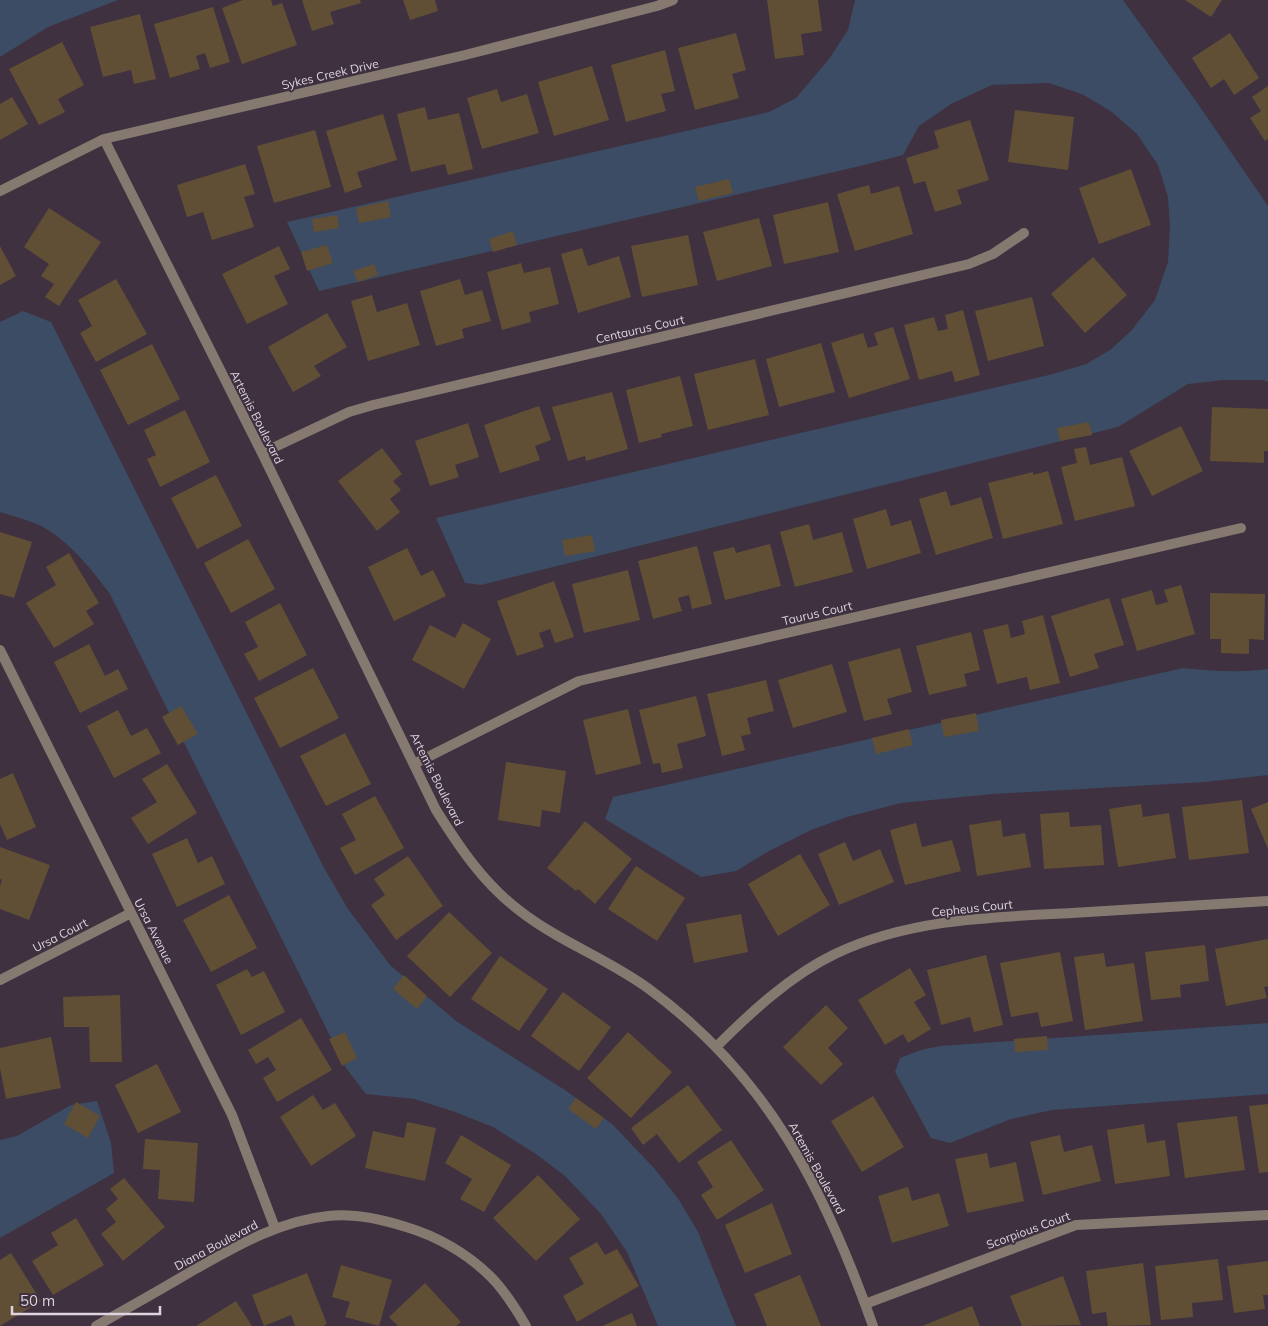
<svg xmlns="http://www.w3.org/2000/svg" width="1268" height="1326" font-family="Mulish,sans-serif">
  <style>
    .water { fill: #3b4c64 }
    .building { fill: #604f35 }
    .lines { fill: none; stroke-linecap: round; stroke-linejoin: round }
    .street { stroke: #857970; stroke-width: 10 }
    .labels { text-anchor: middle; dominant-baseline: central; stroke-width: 4; stroke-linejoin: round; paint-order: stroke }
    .street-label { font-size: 12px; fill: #ddd4de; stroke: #3f3140 }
  </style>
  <rect width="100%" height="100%" fill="#3f3140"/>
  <path class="water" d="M0,0H118L48,27L0,57Z
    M855,0H1123L1198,104L1268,206V382L1263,380H1224L1188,384L1118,427L481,585L465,583L436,518L1053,374L1086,364L1110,350L1131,331L1155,300L1168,262L1170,227L1168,197L1158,165L1137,134L1112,112L1084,95L1049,83L992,85L951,104L919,126L903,155L860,166L319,291L287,222L769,112L796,98L829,59L848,30Z
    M23,311L51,322L323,866L348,909L390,965L456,1021L565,1090L612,1124L654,1168L679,1200L698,1232L736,1326H658L627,1252L601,1214L565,1176L536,1154L493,1127L455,1112L415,1099L366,1094L346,1068L110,594C92,571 74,546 48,530C34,521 15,517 0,512V322Z
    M1183,668C1212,671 1239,673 1268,669V775L1205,782L993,794L901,803L847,817L811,830L769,851L736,871L701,877L605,819L613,797Z
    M1268,1023V1094L1052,1110L1011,1119L950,1143L931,1138L895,1072L900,1058L921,1050L940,1046Z
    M97,1101L111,1143L114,1173L0,1238V1140L17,1136L71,1105Z"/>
  <path class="building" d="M243,0H271L273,6L282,3L297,45L242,64L222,8Z
    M302,0H360L361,3L330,12L334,24L312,31Z
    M403,0H435L438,11L410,20Z
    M767,0H818L822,31L801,34L804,55L775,59Z
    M1185,0H1222L1211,17Z
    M213,7L230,62L210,68L205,53L196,56L200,69L170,78L154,24Z
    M140,14L156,79L134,84L131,70L103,77L90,27Z
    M736,33L746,70L732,74L739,98L695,110L678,48Z
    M1230,33L1259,78L1234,95L1224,79L1211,88L1192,58Z
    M62,42L84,85L58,99L65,112L39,125L9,69Z
    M665,50L675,91L661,94L666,111L626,122L611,65Z
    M592,66L609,120L554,136L538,82Z
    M1268,86V139L1265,141L1250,118L1261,111L1252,97Z
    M497,89L501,102L527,94L539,133L482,149L467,98Z
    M12,97L28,124L0,140V104Z
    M425,107L428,120L459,113L473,169L448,175L445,164L411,172L397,114Z
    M1015,110L1074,117L1068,170L1008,162Z
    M383,114L397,160L357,172L362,187L345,193L326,131Z
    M970,120L989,180L957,190L962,204L935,212L925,181L914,184L906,158L939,148L934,131Z
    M315,130L331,187L274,203L257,146Z
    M245,164L255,194L244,197L254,227L212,240L203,212L187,217L177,185Z
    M1131,169L1151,225L1099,244L1079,188Z
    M729,179L733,193L699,201L695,187Z
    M869,185L871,194L899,186L913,234L855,251L837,194Z
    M388,201L391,217L359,223L356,208Z
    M828,202L839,252L784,264L773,215Z
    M49,208L101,242L59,306L45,297L54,284L41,276L49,264L24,247Z
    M337,215L339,228L314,232L312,219Z
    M759,218L772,266L717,281L703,232Z
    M513,231L517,245L493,252L489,239Z
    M688,235L698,285L642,297L631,246Z
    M327,245L333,263L307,271L301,252Z
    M0,246L16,276L0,285Z
    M279,246L290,269L274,276L288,304L247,324L222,274Z
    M582,248L588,266L619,256L631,297L578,313L561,254Z
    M1093,257L1127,295L1085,333L1051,294Z
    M521,263L524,273L550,267L559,304L529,312L531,322L502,330L487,272Z
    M374,264L378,275L358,282L353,271Z
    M116,279L147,334L96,362L80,333L92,326L78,300Z
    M460,279L465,295L482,290L491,321L462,329L464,338L436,346L420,291Z
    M372,295L377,312L407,303L420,345L368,361L351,301Z
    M1032,297L1044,346L988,361L975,311Z
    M963,310L980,375L955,382L952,371L919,380L904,325L934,317L938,331L948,329L945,315Z
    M327,313L347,347L314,366L321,376L293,392L268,347Z
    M893,327L910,379L849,398L831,343L863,333L868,348L878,345L874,333Z
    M821,343L835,392L779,407L766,359Z
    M152,344L180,399L128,425L100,370Z
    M755,359L769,415L708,430L694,374Z
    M680,376L693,426L661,434L662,437L639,443L626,390Z
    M612,392L628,449L586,461L585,456L568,461L552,407Z
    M539,406L551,440L535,446L540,460L500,473L484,425Z
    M1212,407L1268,409V451H1264V463L1210,461Z
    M185,410L210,462L160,487L147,459L156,455L144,430Z
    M1089,422L1092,435L1060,441L1057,428Z
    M468,423L479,457L455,465L459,477L430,486L415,441Z
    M1181,426L1203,471L1152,496L1129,451Z
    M1086,447L1090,465L1122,457L1135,506L1075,521L1061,467L1077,463L1074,449Z
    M382,448L402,474L393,481L401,490L390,499L400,512L377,531L338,481Z
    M1048,471L1063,524L1003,539L988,483L1033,472V475Z
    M216,475L242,526L197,549L171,498Z
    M946,491L951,506L981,497L993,538L936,555L919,499Z
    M886,509L891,526L911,520L921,553L867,569L853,519Z
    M809,524L813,540L842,532L853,572L795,587L780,532Z
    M0,532L32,542L14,598L0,594Z
    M592,535L595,551L565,556L562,540Z
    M248,539L275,589L231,613L204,563Z
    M770,544L781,586L725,600L713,552L734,547L736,553Z
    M697,546L712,604L692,609L689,595L678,598L682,611L653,619L638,561Z
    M407,548L421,576L433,570L446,596L394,621L368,567Z
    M69,553L99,603L86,611L94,624L54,648L26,603L56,585L46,567Z
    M628,570L640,620L584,633L572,584Z
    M554,581L574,637L555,643L550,629L539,633L544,647L517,656L497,601Z
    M1181,585L1195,634L1137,651L1121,599L1152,590L1156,605L1168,602L1164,590Z
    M1210,593L1265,594L1264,640L1249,639V654L1221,653V639H1210Z
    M1109,598L1124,645L1094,654L1099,668L1070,677L1051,616Z
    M280,603L307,655L259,681L244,654L258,647L245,622Z
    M1043,615L1060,683L1030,690L1027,677L997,684L983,630L1008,624L1011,638L1025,634L1022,621Z
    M463,623L491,639L464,689L412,660L430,625L455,638Z
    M971,632L980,670L964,674L967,686L929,695L916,646Z
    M89,644L105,676L118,669L128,689L80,713L54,662Z
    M900,648L912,692L887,699L892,714L864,721L848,662Z
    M832,664L847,712L793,728L778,680Z
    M313,668L339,718L280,748L254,698Z
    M766,680L774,711L747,718L751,734L741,736L745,750L722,756L707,694Z
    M696,696L706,736L677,744L683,768L662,773L660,763L653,764L639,710Z
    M181,706L198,734L178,745L162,717Z
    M628,709L641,764L596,775L583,720Z
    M118,710L131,736L147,728L161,753L114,778L87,726Z
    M976,713L979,731L944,737L941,720Z
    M909,729L913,745L876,754L872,738Z
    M345,733L371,784L326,806L300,756Z
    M506,762L566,771L560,813L542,810L540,827L498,820Z
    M167,764L197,813L148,844L131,818L157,802L142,779Z
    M13,773L36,827L7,840L0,824V779Z
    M375,796L404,848L355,875L340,848L356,840L342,814Z
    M1242,800L1249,853L1189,860L1182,807Z
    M1268,802V849L1251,809Z
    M1141,804L1143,817L1169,813L1176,858L1118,867L1109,809Z
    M1069,812L1070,827L1101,825L1104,865L1044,869L1040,814Z
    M1001,820L1003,837L1025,833L1031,867L977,876L969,825Z
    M585,821L632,859L595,904L578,889L576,891L547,868Z
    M916,823L922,847L952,840L961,871L905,885L890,830Z
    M187,838L198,863L212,856L225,884L177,907L152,854Z
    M845,842L853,861L880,849L894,882L839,905L818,854Z
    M0,847L50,865L29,920L0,909V886L2,880L0,879Z
    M800,854L830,905L778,936L748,884Z
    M408,856L443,906L396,940L371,905L385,895L374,879Z
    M636,866L685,898L657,941L608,909Z
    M229,895L257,948L211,972L183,920Z
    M449,912L492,953L450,997L407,956Z
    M741,914L748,952L694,963L686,924Z
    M1268,939V986L1264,987L1267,998L1226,1006L1215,949Z
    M1205,945L1209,981L1180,985L1181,997L1151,1000L1145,952Z
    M1060,952L1073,1021L1041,1027L1038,1012L1011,1017L1000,963Z
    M1104,953L1106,967L1134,963L1143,1021L1085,1030L1074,957Z
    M986,955L1003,1025L974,1032L970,1017L941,1025L927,970Z
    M500,956L548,989L519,1031L471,999Z
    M910,968L926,995L914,1002L931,1029L908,1043L903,1034L885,1045L858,1000Z
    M247,969L252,977L264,971L285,1012L241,1035L216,985Z
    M404,975L427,996L417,1009L393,989Z
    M563,992L611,1027L579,1071L531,1036Z
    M120,995L122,1062H90L89,1027H64L63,997Z
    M826,1005L848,1028L828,1048L843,1064L821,1085L783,1047Z
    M301,1018L332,1070L277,1102L263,1078L276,1070L268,1057L256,1064L248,1050Z
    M345,1032L357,1058L342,1066L329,1039Z
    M628,1032L672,1072L631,1118L587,1078Z
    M1047,1036L1048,1050L1015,1052L1014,1039Z
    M51,1037L61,1088L6,1099L0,1068V1048Z
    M157,1064L181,1112L138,1133L115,1085Z
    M688,1085L722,1130L679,1163L657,1134L643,1145L631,1128Z
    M313,1095L323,1110L335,1103L356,1136L311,1166L280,1117Z
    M873,1096L904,1147L862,1172L831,1121Z
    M576,1098L604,1118L596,1129L568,1109Z
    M76,1102L100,1116L88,1138L64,1124Z
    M1268,1104V1172L1259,1173L1249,1106Z
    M1237,1116L1245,1170L1185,1178L1177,1123Z
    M407,1122L436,1128L425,1181L365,1168L373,1131L404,1138Z
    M1144,1124L1147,1143L1165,1140L1170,1176L1115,1184L1107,1130Z
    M461,1135L511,1165L484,1212L460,1199L472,1179L445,1163Z
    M1060,1135L1064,1152L1092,1145L1101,1181L1043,1195L1030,1142Z
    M145,1139L198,1143L194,1202L158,1199L160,1170L143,1169Z
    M731,1140L764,1190L717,1220L701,1195L713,1187L697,1162Z
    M987,1153L990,1168L1016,1162L1024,1201L967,1213L955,1159Z
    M538,1175L580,1219L536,1261L493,1218Z
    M124,1178L165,1227L123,1261L101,1234L116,1222L106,1209L118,1199L110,1189Z
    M908,1187L912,1201L939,1193L949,1226L892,1243L878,1196Z
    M772,1203L792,1254L745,1273L725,1225Z
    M76,1218L104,1265L53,1295L32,1261L58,1245L51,1233Z
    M597,1242L605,1255L617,1249L639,1286L577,1322L563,1296L584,1284L569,1258Z
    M11,1253L41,1301L0,1326V1260Z
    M1218,1259L1223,1300L1192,1303L1193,1317L1161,1320L1155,1266Z
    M1268,1261V1295H1263L1265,1309L1234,1313L1227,1266Z
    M1143,1263L1151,1325L1108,1326L1106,1312L1092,1314L1086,1271Z
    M341,1265L392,1280L379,1326L345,1317L350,1302L332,1297Z
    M307,1273L327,1324L323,1326H295L291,1315L264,1326L252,1295Z
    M800,1275L821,1326H767L754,1294Z
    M1063,1276L1081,1325L1022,1326L1010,1296Z
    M425,1283L461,1322L456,1326H398L389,1317Z
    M236,1301L252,1326H196Z
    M972,1306L980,1326H922Z
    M632,1313L637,1326H602Z"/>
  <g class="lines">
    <path class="street" d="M104,139L262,453L436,810C460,848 484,884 520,911C560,942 608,959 649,989C768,1076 825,1190 873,1326
      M0,191L104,139L465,55L657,6L673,0
      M262,453L349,412L373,405L969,264L993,254L1024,233
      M0,650L232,1115L275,1228
      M414,764L579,681L1241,528
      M0,980L131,913
      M716,1047C750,1013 791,975 835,954C908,919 992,917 1072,913C1137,909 1203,905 1268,901
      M865,1304L1076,1225L1268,1215
      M96,1326C128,1308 160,1290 192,1271C235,1247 278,1221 328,1216C355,1213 381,1219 406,1227C437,1236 468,1254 491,1277C505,1291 516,1309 526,1326"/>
  </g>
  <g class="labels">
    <g class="street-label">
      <text transform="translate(330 74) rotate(-13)">Sykes Creek Drive</text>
      <text transform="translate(640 329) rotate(-13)">Centaurus Court</text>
      <text transform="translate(257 417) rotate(63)">Artemis Boulevard</text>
      <text transform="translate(817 613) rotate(-13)">Taurus Court</text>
      <text transform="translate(437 779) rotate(63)">Artemis Boulevard</text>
      <text transform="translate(972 908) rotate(-6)">Cepheus Court</text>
      <text transform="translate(154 931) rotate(63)">Ursa Avenue</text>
      <text transform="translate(60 935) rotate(-27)">Ursa Court</text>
      <text transform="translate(817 1168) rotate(61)">Artemis Boulevard</text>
      <text transform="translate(1028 1230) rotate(-20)">Scorpious Court</text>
      <text transform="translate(216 1245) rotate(-28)">Diana Boulevard</text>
    </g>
  </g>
  <path d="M12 1306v8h148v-8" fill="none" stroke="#ddd4de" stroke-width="2.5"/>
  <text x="20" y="1306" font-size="15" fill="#ddd4de" stroke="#3f3140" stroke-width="4" paint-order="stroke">50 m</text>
</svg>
